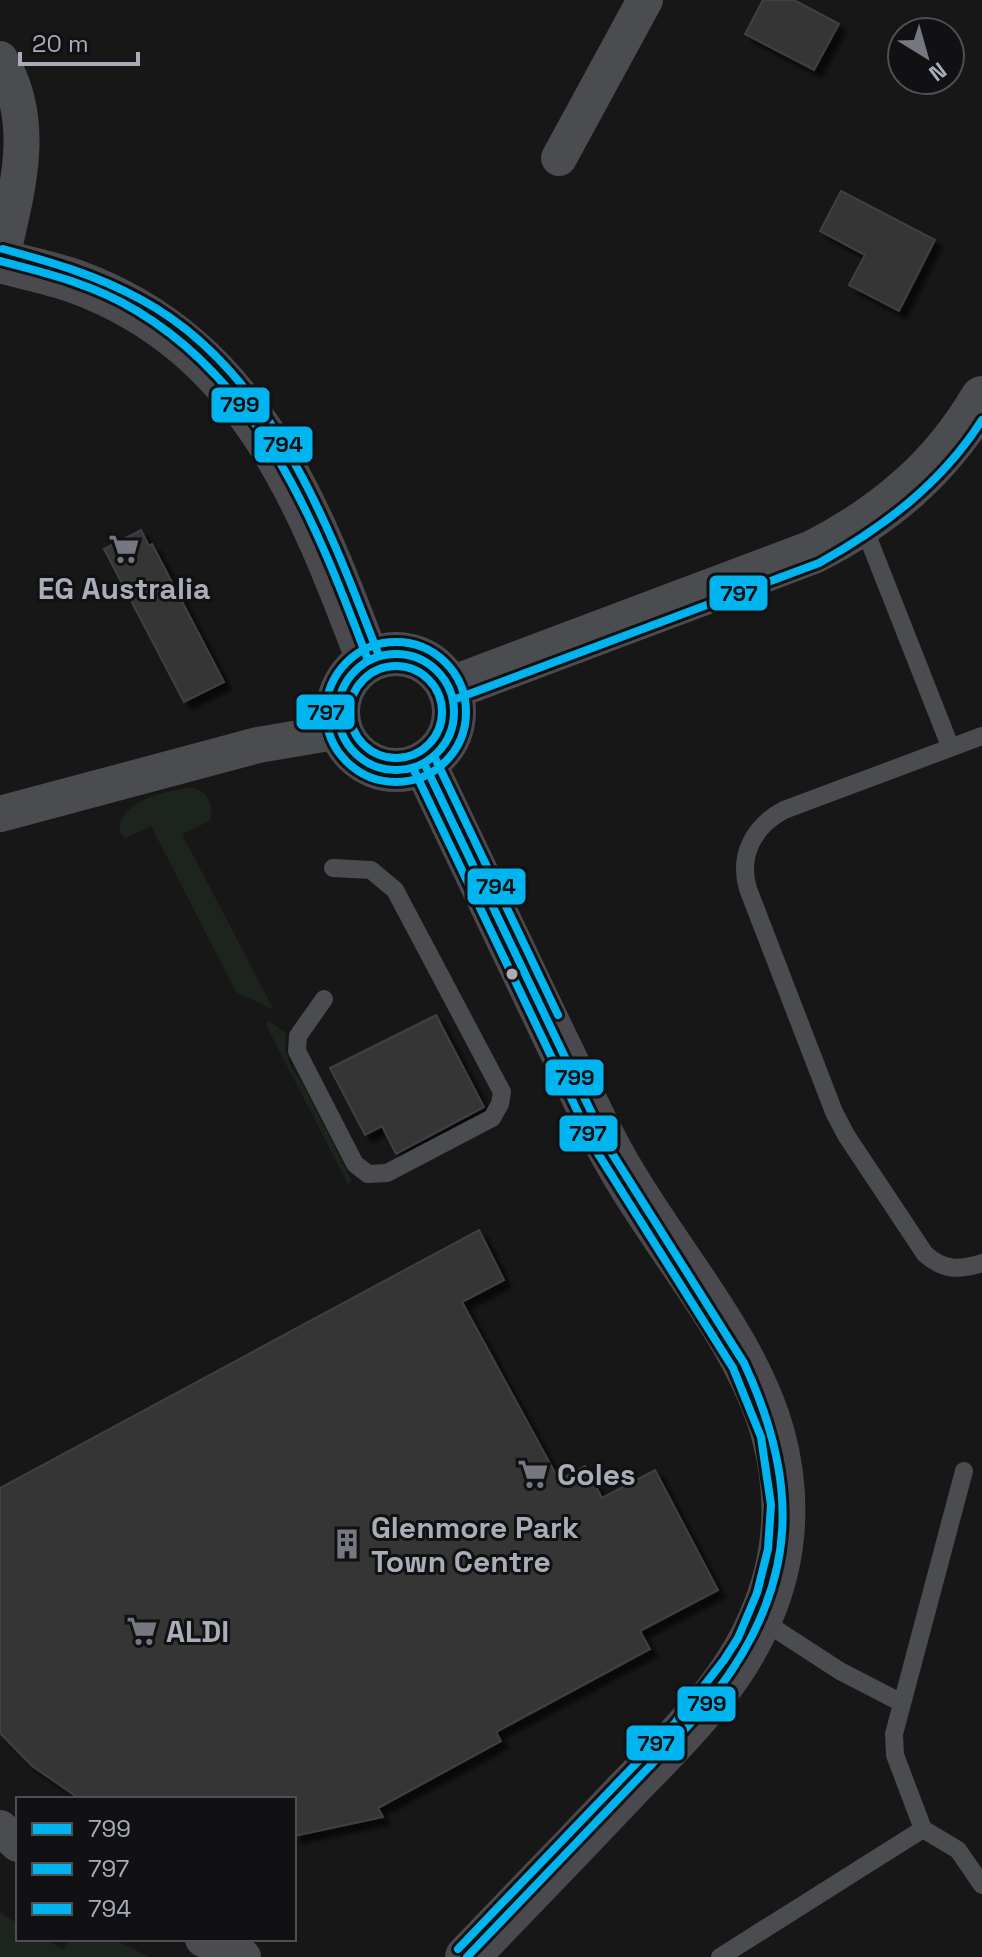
<svg xmlns="http://www.w3.org/2000/svg" width="982" height="1957" font-family="'Space Grotesk',sans-serif">
  <style>
    .green { fill: #1d241e }
    .building { fill: #353536; stroke: #3f4043; stroke-width: 2; filter: url(#shadow) }
    .lines { fill: none; stroke-linecap: round; stroke-linejoin: round }
    .service { stroke: #4b4c50; stroke-width: 18 }
    .minor { stroke: #4b4c50; stroke-width: 36 }
    .tertiary { stroke: #4b4c50; stroke-width: 44 }
    .secondary { stroke: #4a4a4e; stroke-width: 44 }
    .bus-1-casing { stroke: #111113; stroke-width: 14 }
    .bus-2-casing { stroke: #111113; stroke-width: 14 }
    .bus-3-casing { stroke: #111113; stroke-width: 14 }
    .bus-1 { stroke: #00b5ef; stroke-width: 8 }
    .bus-2 { stroke: #00b5ef; stroke-width: 8 }
    .bus-3 { stroke: #00b5ef; stroke-width: 8 }
    .bus-dot { fill: #a8adb8; stroke: #111113; stroke-width: 3 }
    .labels { text-anchor: middle; dominant-baseline: central; stroke-width: 6; stroke-linejoin: round; paint-order: stroke }
    .poi-label { font-size: 30px; font-weight: bold; fill: #a8adb8; stroke: #111113; text-anchor: start }
    .line-badge { stroke: #111113; stroke-width: 3 }
    .pale-badge-label { font-size: 22px; text-anchor: middle; font-weight: bold; fill: #111 }
  </style>
  <defs>
    <filter id="shadow"><feDropShadow dx="7" dy="7" stdDeviation="2" flood-color="#0009"/></filter>
  </defs>
  <rect width="100%" height="100%" fill="#171717"/>
  <path class="green" d="M190,787C206,790 213,801 211,817L208,822L182,834L274,1010L236,992L151,826L126,838L121,835L119,824C133,795 162,794 190,787Z
    M268,1021L286,1033L285,1048L291,1067L303,1085L352,1181L348,1184L266,1025Z
    M0,1912L18,1924V1939H44L63,1949L69,1939H113L150,1957H0Z"/>
  <path class="building" d="M763,0H794L839,24L814,70L745,34Z
    M841,191L935,240L899,311L849,285L865,255L820,231Z
    M141,530L149,546L152,544L224,682L184,702L104,549Z
    M436,1015L484,1107L396,1154L382,1126L365,1135L330,1068Z
    M479,1230L504,1280L462,1302L559,1480L585,1466L602,1498L655,1470L718,1590L640,1631L650,1649L496,1732L501,1741L378,1808L383,1817L294,1836V1799H80L32,1766L0,1733V1488Z"/>
  <g class="lines">
    <path class="service" d="M863,525L950,746
      M982,736L784,810C754,826 738,855 748,889L834,1112L846,1135L925,1254C944,1271 959,1270 982,1263
      M324,999L298,1036L297,1051L355,1164L368,1174L387,1173L492,1118L500,1104L502,1092L395,890L371,870L333,868
      M760,1619L840,1671L902,1703
      M923,1829L958,1850L982,1885
      M720,1957L923,1829L895,1755L894,1734L964,1471"/>
    <path class="minor" d="M0,59C39,123 16,194 1,261
      M559,158L645,0
      M0,814L258,745L341,731
      M0,1828L18,1844
      M203,1939L243,1957"/>
    <path class="tertiary" d="M449,689L813,552C884,516 941,468 982,398"/>
    <path class="secondary" d="M0,261C26,268 52,273 77,282C249,346 308,502 368,660
      M338 712a58 58 0 1 1 116 0a58 58 0 1 1-116 0Z
      M424,763C468,856 512,949 557,1042C577,1082 594,1123 616,1161C665,1249 746,1337 773,1434C790,1497 786,1560 760,1619C732,1686 677,1738 627,1790C574,1846 521,1901 467,1957"/>
    <g class="bus-1-casing">
      <path id="bus-1" d="M0,261C47,273 95,285 137,311C264,387 318,529 368,660
        M338 712a58 58 0 1 1 116 0a58 58 0 1 1-116 0Z
        M424,763L608,1147L744,1363C799,1481 799,1580 720,1687C692,1725 658,1757 626,1791C573,1846 520,1902 467,1957"/>
    </g>
    <g class="bus-2-casing">
      <path id="bus-2" d="M326 712a70 70 0 1 1 140 0a70 70 0 1 1-140 0Z
        M453,700L819,563C884,527 942,483 982,420
        M413,768L597,1152L733,1368L761,1437L771,1505L768,1549L757,1593L738,1638L724,1660L675,1723L458,1949"/>
    </g>
    <g class="bus-3-casing">
      <path id="bus-3" d="M3,249C51,262 96,275 140,299C271,369 329,526 379,656
        M350 712a46 46 0 1 1 92 0a46 46 0 1 1-92 0Z
        M435,758L558,1015"/>
    </g>
    <use href="#bus-1" class="bus-1"/>
    <use href="#bus-2" class="bus-2"/>
    <use href="#bus-3" class="bus-3"/>
  </g>
  <defs>
    <g id="supermarket-bare" transform="scale(2.4)"><path d="M-6-5.5h2.5l.6 2H6L4.5 2H-2.5L-4.4-4H-6ZM-1.5 3.2a1.3 1.3 0 1 0 .1 0ZM3 3.2a1.3 1.3 0 1 0 .1 0Z" fill="#757880" stroke="#111113" stroke-width="2.5" paint-order="stroke"/></g>
    <g id="building-bare" transform="scale(2.4)"><path d="M-4-6H4V6H1V3H-1V6H-4ZM-2.5-4.3h1.7v1.8h-1.7ZM.8-4.3h1.7v1.8H.8ZM-2.5-1h1.7V.8h-1.7ZM.8-1h1.7V.8H.8Z" fill="#757880" stroke="#111113" stroke-width="2.5" paint-order="stroke"/></g>
  </defs>
  <g fill-rule="evenodd">
    <use href="#supermarket-bare" x="124" y="549"/>
    <use href="#supermarket-bare" x="533" y="1474"/>
    <use href="#building-bare" x="347" y="1544"/>
    <use href="#supermarket-bare" x="142" y="1631"/>
  </g>
  <circle class="bus-dot" cx="512" cy="974" r="7"/>
  <g class="labels">
    <g class="poi-label">
      <text x="124" y="588" text-anchor="middle">EG Australia</text>
      <text x="557" y="1474">Coles</text>
      <text x="371" y="1527">Glenmore Park<tspan x="371" dy="34">Town Centre</tspan></text>
      <text x="166" y="1631">ALDI</text>
    </g>
  </g>
  <g class="line-badge">
    <rect x="210" y="386" width="61" height="38" rx="8" fill="#00b5ef"/>
    <rect x="253" y="425" width="61" height="39" rx="8" fill="#00b5ef"/>
    <rect x="708" y="574" width="61" height="38" rx="8" fill="#00b5ef"/>
    <rect x="295" y="693" width="61" height="38" rx="8" fill="#00b5ef"/>
    <rect x="466" y="867" width="61" height="39" rx="8" fill="#00b5ef"/>
    <rect x="544" y="1058" width="61" height="39" rx="8" fill="#00b5ef"/>
    <rect x="558" y="1114" width="61" height="39" rx="8" fill="#00b5ef"/>
    <rect x="676" y="1685" width="61" height="38" rx="8" fill="#00b5ef"/>
    <rect x="625" y="1724" width="61" height="38" rx="8" fill="#00b5ef"/>
  </g>
  <g class="pale-badge-label">
    <text x="240" y="412">799</text>
    <text x="283" y="452">794</text>
    <text x="739" y="601">797</text>
    <text x="326" y="720">797</text>
    <text x="496" y="894">794</text>
    <text x="575" y="1085">799</text>
    <text x="588" y="1141">797</text>
    <text x="707" y="1711">799</text>
    <text x="656" y="1751">797</text>
  </g>
  <rect x="16" y="1797" width="280" height="144" fill="#111113" stroke="#4d4f55" stroke-width="2"/>
  <rect x="32" y="1823" width="40" height="12" fill="#00b5ef" stroke="#4d4f55" stroke-width="2"/>
  <text x="88" y="1837" font-size="24" fill="#a8adb8">799</text>
  <rect x="32" y="1863" width="40" height="12" fill="#00b5ef" stroke="#4d4f55" stroke-width="2"/>
  <text x="88" y="1877" font-size="24" fill="#a8adb8">797</text>
  <rect x="32" y="1903" width="40" height="12" fill="#00b5ef" stroke="#4d4f55" stroke-width="2"/>
  <text x="88" y="1917" font-size="24" fill="#a8adb8">794</text>
  <g transform="translate(926 56) rotate(143)"><circle r="38" fill="#111113" stroke="#4d4f55" stroke-width="2"/>
  <path d="M0-6L14 30L0 20L-14 30Z" fill="#757880"/>
  <text y="-12" font-size="22" font-weight="bold" text-anchor="middle" fill="#a8adb8">N</text>
  </g>
  <path d="M20 52v12h118v-12" fill="none" stroke="#a8adb8" stroke-width="4"/>
  <text x="32" y="52" font-size="24" fill="#a8adb8" stroke="#111113" stroke-width="6" paint-order="stroke">20 m</text>
</svg>
